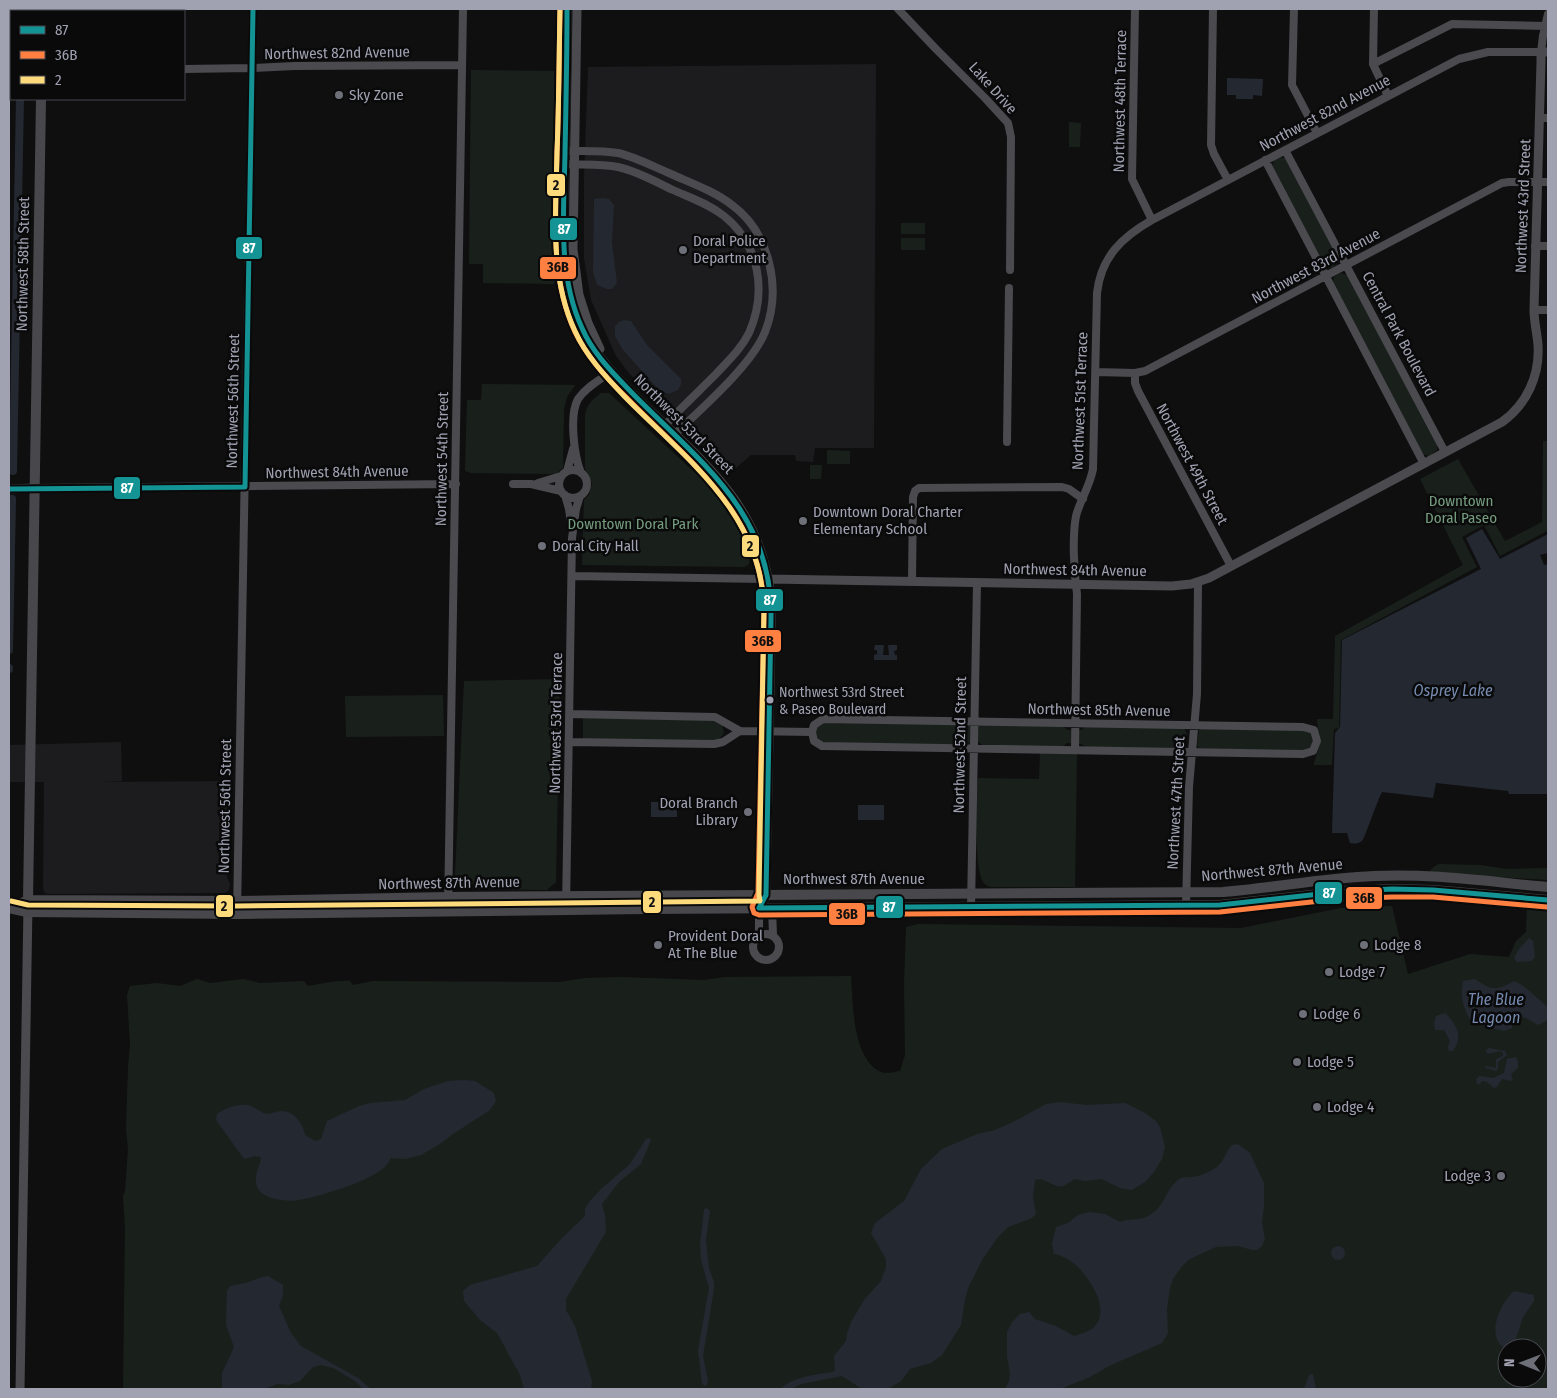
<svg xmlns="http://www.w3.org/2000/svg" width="1557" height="1398" font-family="'Fira Sans Condensed',sans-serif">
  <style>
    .built { fill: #1c1c1e }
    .green { fill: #19201b; fill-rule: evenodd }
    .water { fill: #242831 }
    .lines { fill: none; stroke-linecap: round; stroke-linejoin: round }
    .canal { stroke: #242831; stroke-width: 8 }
    .minor { stroke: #4a4a4f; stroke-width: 8 }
    .tertiary { stroke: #4a4a4f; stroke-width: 9 }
    .secondary { stroke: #48484c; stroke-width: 10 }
    .bus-1-casing { stroke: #0a0a0b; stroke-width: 9 }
    .bus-2-casing { stroke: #0a0a0b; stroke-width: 9 }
    .bus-3-casing { stroke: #0a0a0b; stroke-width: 9 }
    .bus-1 { stroke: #139393; stroke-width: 5 }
    .bus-2 { stroke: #ff8040; stroke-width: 5 }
    .bus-3 { stroke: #fddb7c; stroke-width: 5 }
    .poi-dot { fill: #6d6f79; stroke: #0a0a0b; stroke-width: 2 }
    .bus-dot { fill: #a0a2b2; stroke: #0a0a0b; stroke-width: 2 }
    .labels { text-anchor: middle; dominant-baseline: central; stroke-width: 5; stroke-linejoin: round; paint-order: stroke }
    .bus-label { font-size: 14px; fill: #a0a2b2; stroke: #0a0a0b; text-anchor: start }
    .street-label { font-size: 15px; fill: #a0a2b2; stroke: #0a0a0b }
    .poi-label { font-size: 15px; fill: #a0a2b2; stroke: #0a0a0b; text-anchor: start }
    .park-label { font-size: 15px; fill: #769d7f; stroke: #0a0a0b }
    .water-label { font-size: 16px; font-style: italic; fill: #758aae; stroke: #0a0a0b }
    .line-badge { stroke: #0a0a0b; stroke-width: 2 }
    .badge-label { font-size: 14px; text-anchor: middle; font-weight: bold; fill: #fff }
    .pale-badge-label { font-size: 14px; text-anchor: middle; font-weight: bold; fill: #111 }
  </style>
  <rect width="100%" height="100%" fill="#0f0f10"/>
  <path class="built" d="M876,64L874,448H815L813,462L796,461L795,455H751L730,473L628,372L616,356L591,300L584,258V176L588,67Z
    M121,742L122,781L100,782L229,781L227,878L230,884L229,890L225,893L48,894L45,893L43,889L44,782H9V745Z"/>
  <path class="green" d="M471,70L555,71L554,284L483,283V264H469Z
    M1069,122L1081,123L1080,147H1069Z
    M1280,157L1285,158L1338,257L1337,264L1332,268L1325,267L1272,166L1274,160Z
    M901,223H925V234H901Z
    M901,238H925V250H901Z
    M1340,273L1347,275L1437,443V450L1429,456L1422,454L1333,283L1334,277Z
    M482,384L575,385L567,397L564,409L563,468L556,474L471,473L465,471L467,400H481Z
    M601,393H609L706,483L726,506L744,540L749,556V564L745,567L582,565L584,500L589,495L592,484L585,468V415C587,404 592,400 601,393Z
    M1543,441H1548V533L1547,531L1500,556L1484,525L1462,537L1477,567L1341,640L1339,728L1334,729L1332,765H1314C1315,756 1320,748 1320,740C1320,732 1317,727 1317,719H1333L1335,636L1463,565L1420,479L1458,459L1505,541L1542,522Z
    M827,450L850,451V464H827Z
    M810,465H822L821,479H810Z
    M560,679L556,882L547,890L465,889L455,875L464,681Z
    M443,695L444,736L346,737L345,696Z
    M583,718L715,720L722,725L724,733L717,742L583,740Z
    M824,721L1062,726L1068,730H1081L1086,727L1184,728L1187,734L1184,749L1088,748L1081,744L1067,743L1061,748L982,745L979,742H970L966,746L822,744L818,741L815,728Z
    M1201,728L1309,730L1314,737L1310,751L1199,749L1197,745L1199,730Z
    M1040,753L1077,754L1075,887H991C988,886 985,885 984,883C973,871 977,797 978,778L1039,779Z
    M1438,864L1480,865L1507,869L1545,868H1548V880L1429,873L1431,869Z
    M1527,905L1548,906V1389H123L125,1229L123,1196L125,1191L128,1149L126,1129L128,1067L130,1044L127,995L130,986L157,983L180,986L197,979L210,983L243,979L260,983L304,981L308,986C323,984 335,980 350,981L353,985L373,981L560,982L585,978L621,977L704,980L725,977L851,976C853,1003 852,1059 881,1072C886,1074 895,1072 900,1071L905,1055L904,985L906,927L918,924L1241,928L1341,908L1392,906L1408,974L1470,954L1509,957L1516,941L1526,932ZM1507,1348H1537V1378H1507Z"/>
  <path class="water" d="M1227,78L1263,79L1262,96L1253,95V99H1236V95H1227Z
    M603,198L609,199L614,205L612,242L617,283L612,289H607L597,285L593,272L594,199Z
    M624,320L631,321L647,345L681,379V384L678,390L669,394L660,391L623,350L615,336V326L619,322Z
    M1482,529L1500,559L1548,534V553L1540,555L1544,565L1548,564V794H1509L1508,791L1436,783L1433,798L1382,792C1378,799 1364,840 1362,841C1358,844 1354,844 1350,843L1347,833H1332L1335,733L1340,727L1342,640L1481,569L1466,538Z
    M875,645H884L883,655H889L888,645H897V650L894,651L895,655H897V660H874V655L877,654V650H874Z
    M651,802H677V817H651Z
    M858,805H884V820H858Z
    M1529,938L1533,941L1535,957L1531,961L1517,962L1514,958L1519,949Z
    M1475,979C1492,991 1496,991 1514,981C1528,987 1536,998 1548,1007V1020L1538,1025L1524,1017H1515L1512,1028L1504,1031L1472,1023C1463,1007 1460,999 1463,981Z
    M1445,1013C1456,1023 1464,1037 1453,1051H1449L1448,1047L1450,1041L1444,1030H1435L1434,1023L1436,1016Z
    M1489,1048L1505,1051L1507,1055L1498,1062V1069L1496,1071L1485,1068L1486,1066L1496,1068V1059L1503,1056V1053L1500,1051L1487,1054L1486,1050Z
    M1516,1057L1518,1062V1068L1511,1074L1513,1080L1510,1081L1502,1079L1497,1087L1494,1088L1487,1082L1482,1081L1480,1084H1477L1476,1079L1480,1076L1493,1078L1504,1073L1507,1059Z
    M464,1080L475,1081L494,1093L496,1101L490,1110L453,1134L440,1144L421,1155L405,1159L391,1158C388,1163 386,1167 381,1170C366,1182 318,1197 299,1200C288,1202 266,1200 259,1190C251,1179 260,1168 261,1157L255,1156L244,1159L216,1120L217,1114C225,1108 241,1102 251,1106C256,1108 261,1112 266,1114C271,1114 277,1111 281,1111C295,1111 303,1124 305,1135L315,1141L321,1139L327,1121L359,1106L370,1103L405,1100L424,1089L448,1081Z
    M1059,1102L1087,1105L1125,1103L1145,1113L1156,1121L1160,1127L1165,1147L1162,1159L1154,1172L1145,1182L1132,1190L1120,1188L1102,1179L1085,1181L1075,1179C1071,1181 1067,1184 1064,1186C1053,1189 1046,1176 1035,1180L1033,1197L1036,1214L1032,1218L1008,1227L998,1237L982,1260L969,1286L965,1299L961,1325L942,1355L931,1363L910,1369L901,1381L888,1389H862L842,1376L801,1384L791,1389H780C795,1376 814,1375 833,1372L835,1370L834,1356L846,1341L847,1334L851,1322L864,1300L881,1281L886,1267V1259L871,1233L875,1223L904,1201L921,1169L942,1149L977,1134L995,1130L1015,1121L1046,1104Z
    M650,1138L651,1140L641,1164L619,1182L602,1204L605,1216L606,1232L566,1299V1310L575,1326L592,1381L591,1389H524L520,1375L497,1333L480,1320L464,1301L463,1291L470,1285L537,1266L562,1238L585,1216V1209L589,1202L601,1189L630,1164L646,1139Z
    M1238,1144L1250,1153L1264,1183V1206L1262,1223L1265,1239L1262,1246L1257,1250H1252L1238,1246L1216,1247L1190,1259L1182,1266L1173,1279L1170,1288L1167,1309L1168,1333L1162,1343L1111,1365L1090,1377L1060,1389H1005L1009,1381L1010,1373L1007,1357V1332L1012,1322L1020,1314L1029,1312L1035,1319L1056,1326L1074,1336C1080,1334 1087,1332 1092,1329C1114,1311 1088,1274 1072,1262C1067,1258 1060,1255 1054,1254L1052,1244L1056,1227L1068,1223L1078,1215L1090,1212L1105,1214L1120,1222C1129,1218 1137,1221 1146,1217C1165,1209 1164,1191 1178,1180C1182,1176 1187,1178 1192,1177C1201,1176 1210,1172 1217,1167C1224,1161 1226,1151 1232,1145Z
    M707,1208L710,1211L706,1240L709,1268L714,1282V1289L703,1356L708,1381L707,1385L705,1386L702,1384L698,1350L709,1288L701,1260L700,1244L704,1209Z
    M1331 1253a7 7 0 1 1 14 0a7 7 0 1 1-14 0Z
    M268,1276L283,1285V1295L279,1306L291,1333L301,1346L358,1378L371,1389H363L355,1381L333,1368L321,1365L313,1367L300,1381L289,1385L277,1384L265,1389L252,1388L222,1389V1373L234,1347L226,1325L227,1291L230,1286L246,1283L262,1277Z
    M1514,1291L1534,1295V1301L1523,1317L1515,1342L1510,1347H1503C1486,1334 1501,1302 1514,1291Z
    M1313,1374L1316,1389H1304L1309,1375Z"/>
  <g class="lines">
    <path class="canal" d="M21,11V9
      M13,471L20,99
      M9,650L12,499
      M9,669V668"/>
    <path class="minor" d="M898,9L936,49L985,98L1008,123L1011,137L1010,270
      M1135,9L1132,179L1152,220
      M1213,9L1211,145L1214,154L1228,180
      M1294,9L1292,85L1317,133
      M1374,9L1373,64L1388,96
      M1373,64L1452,24L1546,26
      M184,69L252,68L294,66L461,65
      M9,71H11
      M1539,118H1548
      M1285,150L1445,452
      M565,151C582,151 601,150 618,153C636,157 654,167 671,174C691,183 714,191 732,205C770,233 782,289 765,332C752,365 701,409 675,434
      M1265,160L1424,464
      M565,164C582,165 601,164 618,167C637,171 656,182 673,190C691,198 709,204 724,216C760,245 767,292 749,333C741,349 728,361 716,374C699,391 682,407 665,425
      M1535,246H1548
      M1534,310H1548
      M1096,372L1135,373L1145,371L1502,183L1509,182H1548
      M1135,373V383L1138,391L1231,566
      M1007,442L1009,288
      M559 484a14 14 0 1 1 28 0a14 14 0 1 1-28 0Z
      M567,471L573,449
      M581,473C574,456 569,415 578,399C586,387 601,379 612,371
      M538,483L561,476
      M513,484H531L561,491
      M34,488L456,484
      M565,495L569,509L571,524
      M572,576L768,579
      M912,581L913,497L915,491L919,488L1062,487L1069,489L1083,499
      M570,714L715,717L740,731L812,732
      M823,719L1303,727L1314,730L1317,741L1313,751L1303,754L822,746L814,741L812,732L814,725Z
      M569,742L714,744L723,742L740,731
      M1075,750L1077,594C1074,572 1072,538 1076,516C1080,500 1090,486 1093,469L1097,293C1101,257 1122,237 1152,220L1459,59L1488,52H1541L1543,36L1548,14
      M1186,906L1189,787L1197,694L1198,582
      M971,907L977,583
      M772,908L773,935
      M566,909L572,538L576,509L580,496
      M448,911L463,9
      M237,914L253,9
      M753 947a13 13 0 1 1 26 0a13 13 0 1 1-26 0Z
      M759,935V908"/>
    <path class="tertiary" d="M567,9C567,56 566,104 565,152C564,211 557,271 581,327C592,353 622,383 642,403C704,463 762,506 771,599C772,611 771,624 771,637L766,886V895L759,908
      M577,9L573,249L579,295L588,323L600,349
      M9,489L34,488
      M768,579L1172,586L1191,584L1209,578L1502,422C1527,404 1540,375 1538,345C1537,333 1534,321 1534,310L1541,62V52H1548
      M20,1389L28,905"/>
    <path class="secondary" d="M43,11V9
      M28,900L41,99
      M9,908L27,912L237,914L646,909L1220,905L1338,892L1392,889L1433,890L1548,900
      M11,908L28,900L237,901L448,897L1223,892C1273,888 1323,878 1374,876C1432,873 1490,882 1548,887"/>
    <g class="bus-1-casing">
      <path id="bus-1" d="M567,9C567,57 566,105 565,153C564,211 557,274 582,328C593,354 614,374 633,394C699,461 773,513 771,618L766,895L759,908L1220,905L1338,892L1392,889L1433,890L1548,900
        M245,487L253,9
        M9,489L245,487"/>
    </g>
    <g class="bus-2-casing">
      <path id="bus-2" d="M560,9C559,57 559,105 557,153C556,212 549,276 575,332C587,357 606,378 626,397C688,461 764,514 764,613L758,893L752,907L754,913L759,915L1220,912L1339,899L1392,897H1433L1547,907"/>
    </g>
    <g class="bus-3-casing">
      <path id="bus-3" d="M11,901L28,905L237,906L760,901L759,895L764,608C761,512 686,459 625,397C606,377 586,356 575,331C549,276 556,212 557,152C559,105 559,57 560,9"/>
    </g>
    <use href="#bus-1" class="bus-1"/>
    <use href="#bus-2" class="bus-2"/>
    <use href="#bus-3" class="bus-3"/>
  </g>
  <g class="poi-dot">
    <circle cx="339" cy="95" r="5"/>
    <circle cx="683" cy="250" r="5"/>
    <circle cx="803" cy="521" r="5"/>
    <circle cx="542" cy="546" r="5"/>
    <circle cx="748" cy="812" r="5"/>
    <circle cx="658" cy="945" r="5"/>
    <circle cx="1364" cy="945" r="5"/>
    <circle cx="1329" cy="972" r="5"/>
    <circle cx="1303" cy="1014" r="5"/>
    <circle cx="1297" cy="1062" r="5"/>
    <circle cx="1317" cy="1107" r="5"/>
    <circle cx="1501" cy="1176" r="5"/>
  </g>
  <circle class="bus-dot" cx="770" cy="700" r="4.5"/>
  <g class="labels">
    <g class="bus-label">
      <text x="779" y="692">Northwest 53rd Street<tspan x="779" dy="17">&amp; Paseo Boulevard</tspan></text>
    </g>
    <g class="street-label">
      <text transform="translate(337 53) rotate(-1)">Northwest 82nd Avenue</text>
      <text transform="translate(993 88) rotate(48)">Lake Drive</text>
      <text transform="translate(1120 101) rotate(-89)">Northwest 48th Terrace</text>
      <text transform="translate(1325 113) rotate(-28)">Northwest 82nd Avenue</text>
      <text transform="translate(1523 206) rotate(-88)">Northwest 43rd Street</text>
      <text transform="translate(23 264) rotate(-89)">Northwest 58th Street</text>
      <text transform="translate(1316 266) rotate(-28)">Northwest 83rd Avenue</text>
      <text transform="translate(1399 334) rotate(62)">Central Park Boulevard</text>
      <text transform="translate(233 401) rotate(-89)">Northwest 56th Street</text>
      <text transform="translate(1080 401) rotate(-88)">Northwest 51st Terrace</text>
      <text transform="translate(684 424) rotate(45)">Northwest 53rd Street</text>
      <text transform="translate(442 459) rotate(-89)">Northwest 54th Street</text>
      <text transform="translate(1192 464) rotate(62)">Northwest 49th Street</text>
      <text transform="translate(337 472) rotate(-1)">Northwest 84th Avenue</text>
      <text transform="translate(1075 570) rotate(1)">Northwest 84th Avenue</text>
      <text transform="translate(1099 710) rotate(1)">Northwest 85th Avenue</text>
      <text transform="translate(556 723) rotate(-89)">Northwest 53rd Terrace</text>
      <text transform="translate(960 745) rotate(-89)">Northwest 52nd Street</text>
      <text transform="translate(1176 803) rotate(-87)">Northwest 47th Street</text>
      <text transform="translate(225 806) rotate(-89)">Northwest 56th Street</text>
      <text transform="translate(1272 870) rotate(-5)">Northwest 87th Avenue</text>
      <text x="854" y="879">Northwest 87th Avenue</text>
      <text transform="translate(449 883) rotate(-1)">Northwest 87th Avenue</text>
    </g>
    <g class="poi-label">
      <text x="349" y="95">Sky Zone</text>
      <text x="693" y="241">Doral Police<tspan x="693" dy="17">Department</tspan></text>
      <text x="813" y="512">Downtown Doral Charter<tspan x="813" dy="17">Elementary School</tspan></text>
      <text x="552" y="546">Doral City Hall</text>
      <text x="738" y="803" text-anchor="end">Doral Branch<tspan x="738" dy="17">Library</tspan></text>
      <text x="668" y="936">Provident Doral<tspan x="668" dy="17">At The Blue</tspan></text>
      <text x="1374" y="945">Lodge 8</text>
      <text x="1339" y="972">Lodge 7</text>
      <text x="1313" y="1014">Lodge 6</text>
      <text x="1307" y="1062">Lodge 5</text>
      <text x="1327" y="1107">Lodge 4</text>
      <text x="1491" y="1176" text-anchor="end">Lodge 3</text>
    </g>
    <g class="park-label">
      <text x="1461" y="501">Downtown<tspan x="1461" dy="17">Doral Paseo</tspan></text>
      <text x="633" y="524">Downtown Doral Park</text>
    </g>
    <g class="water-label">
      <text x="1453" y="690">Osprey Lake</text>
      <text x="1496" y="999">The Blue<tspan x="1496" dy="18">Lagoon</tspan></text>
    </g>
  </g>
  <g class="line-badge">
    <rect x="546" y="173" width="20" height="24" rx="5" fill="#fddb7c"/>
    <rect x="549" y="217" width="29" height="24" rx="5" fill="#139393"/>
    <rect x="235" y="236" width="28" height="24" rx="5" fill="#139393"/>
    <rect x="539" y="256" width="38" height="24" rx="5" fill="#ff8040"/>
    <rect x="113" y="476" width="28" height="24" rx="5" fill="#139393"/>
    <rect x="741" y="534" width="19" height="24" rx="5" fill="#fddb7c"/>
    <rect x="755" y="588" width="29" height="24" rx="5" fill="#139393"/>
    <rect x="744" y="629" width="38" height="24" rx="5" fill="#ff8040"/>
    <rect x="1314" y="881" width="29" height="24" rx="5" fill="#139393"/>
    <rect x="1345" y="886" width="38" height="24" rx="5" fill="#ff8040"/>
    <rect x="642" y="890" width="20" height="24" rx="5" fill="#fddb7c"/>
    <rect x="215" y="894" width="19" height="24" rx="5" fill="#fddb7c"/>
    <rect x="875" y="895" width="29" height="24" rx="5" fill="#139393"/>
    <rect x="828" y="902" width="38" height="24" rx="5" fill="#ff8040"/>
  </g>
  <g class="badge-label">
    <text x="564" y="234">87</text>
    <text x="249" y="253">87</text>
    <text x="127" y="493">87</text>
    <text x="770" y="605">87</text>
    <text x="1329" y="898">87</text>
    <text x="889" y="912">87</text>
  </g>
  <g class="pale-badge-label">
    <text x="556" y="190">2</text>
    <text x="558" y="272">36B</text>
    <text x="750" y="551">2</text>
    <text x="763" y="646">36B</text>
    <text x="1364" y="903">36B</text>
    <text x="652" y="907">2</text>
    <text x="224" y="911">2</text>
    <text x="847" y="919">36B</text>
  </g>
  <rect width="1557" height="1398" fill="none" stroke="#a0a2b2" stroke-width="20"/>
  <rect x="10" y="10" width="175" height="90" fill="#0a0a0b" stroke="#46474e"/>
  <rect x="20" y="26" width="25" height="8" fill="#139393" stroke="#46474e"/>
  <text x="55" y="35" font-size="15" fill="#a0a2b2">87</text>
  <rect x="20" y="51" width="25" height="8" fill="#ff8040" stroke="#46474e"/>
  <text x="55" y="60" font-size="15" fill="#a0a2b2">36B</text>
  <rect x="20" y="76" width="25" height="8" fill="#fddb7c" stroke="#46474e"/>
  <text x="55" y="85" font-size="15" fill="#a0a2b2">2</text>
  <g transform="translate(1522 1363) rotate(271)"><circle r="24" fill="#0a0a0b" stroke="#46474e"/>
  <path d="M0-4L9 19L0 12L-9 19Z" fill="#6d6f79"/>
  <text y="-8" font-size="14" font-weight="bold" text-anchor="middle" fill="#a0a2b2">N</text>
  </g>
</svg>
